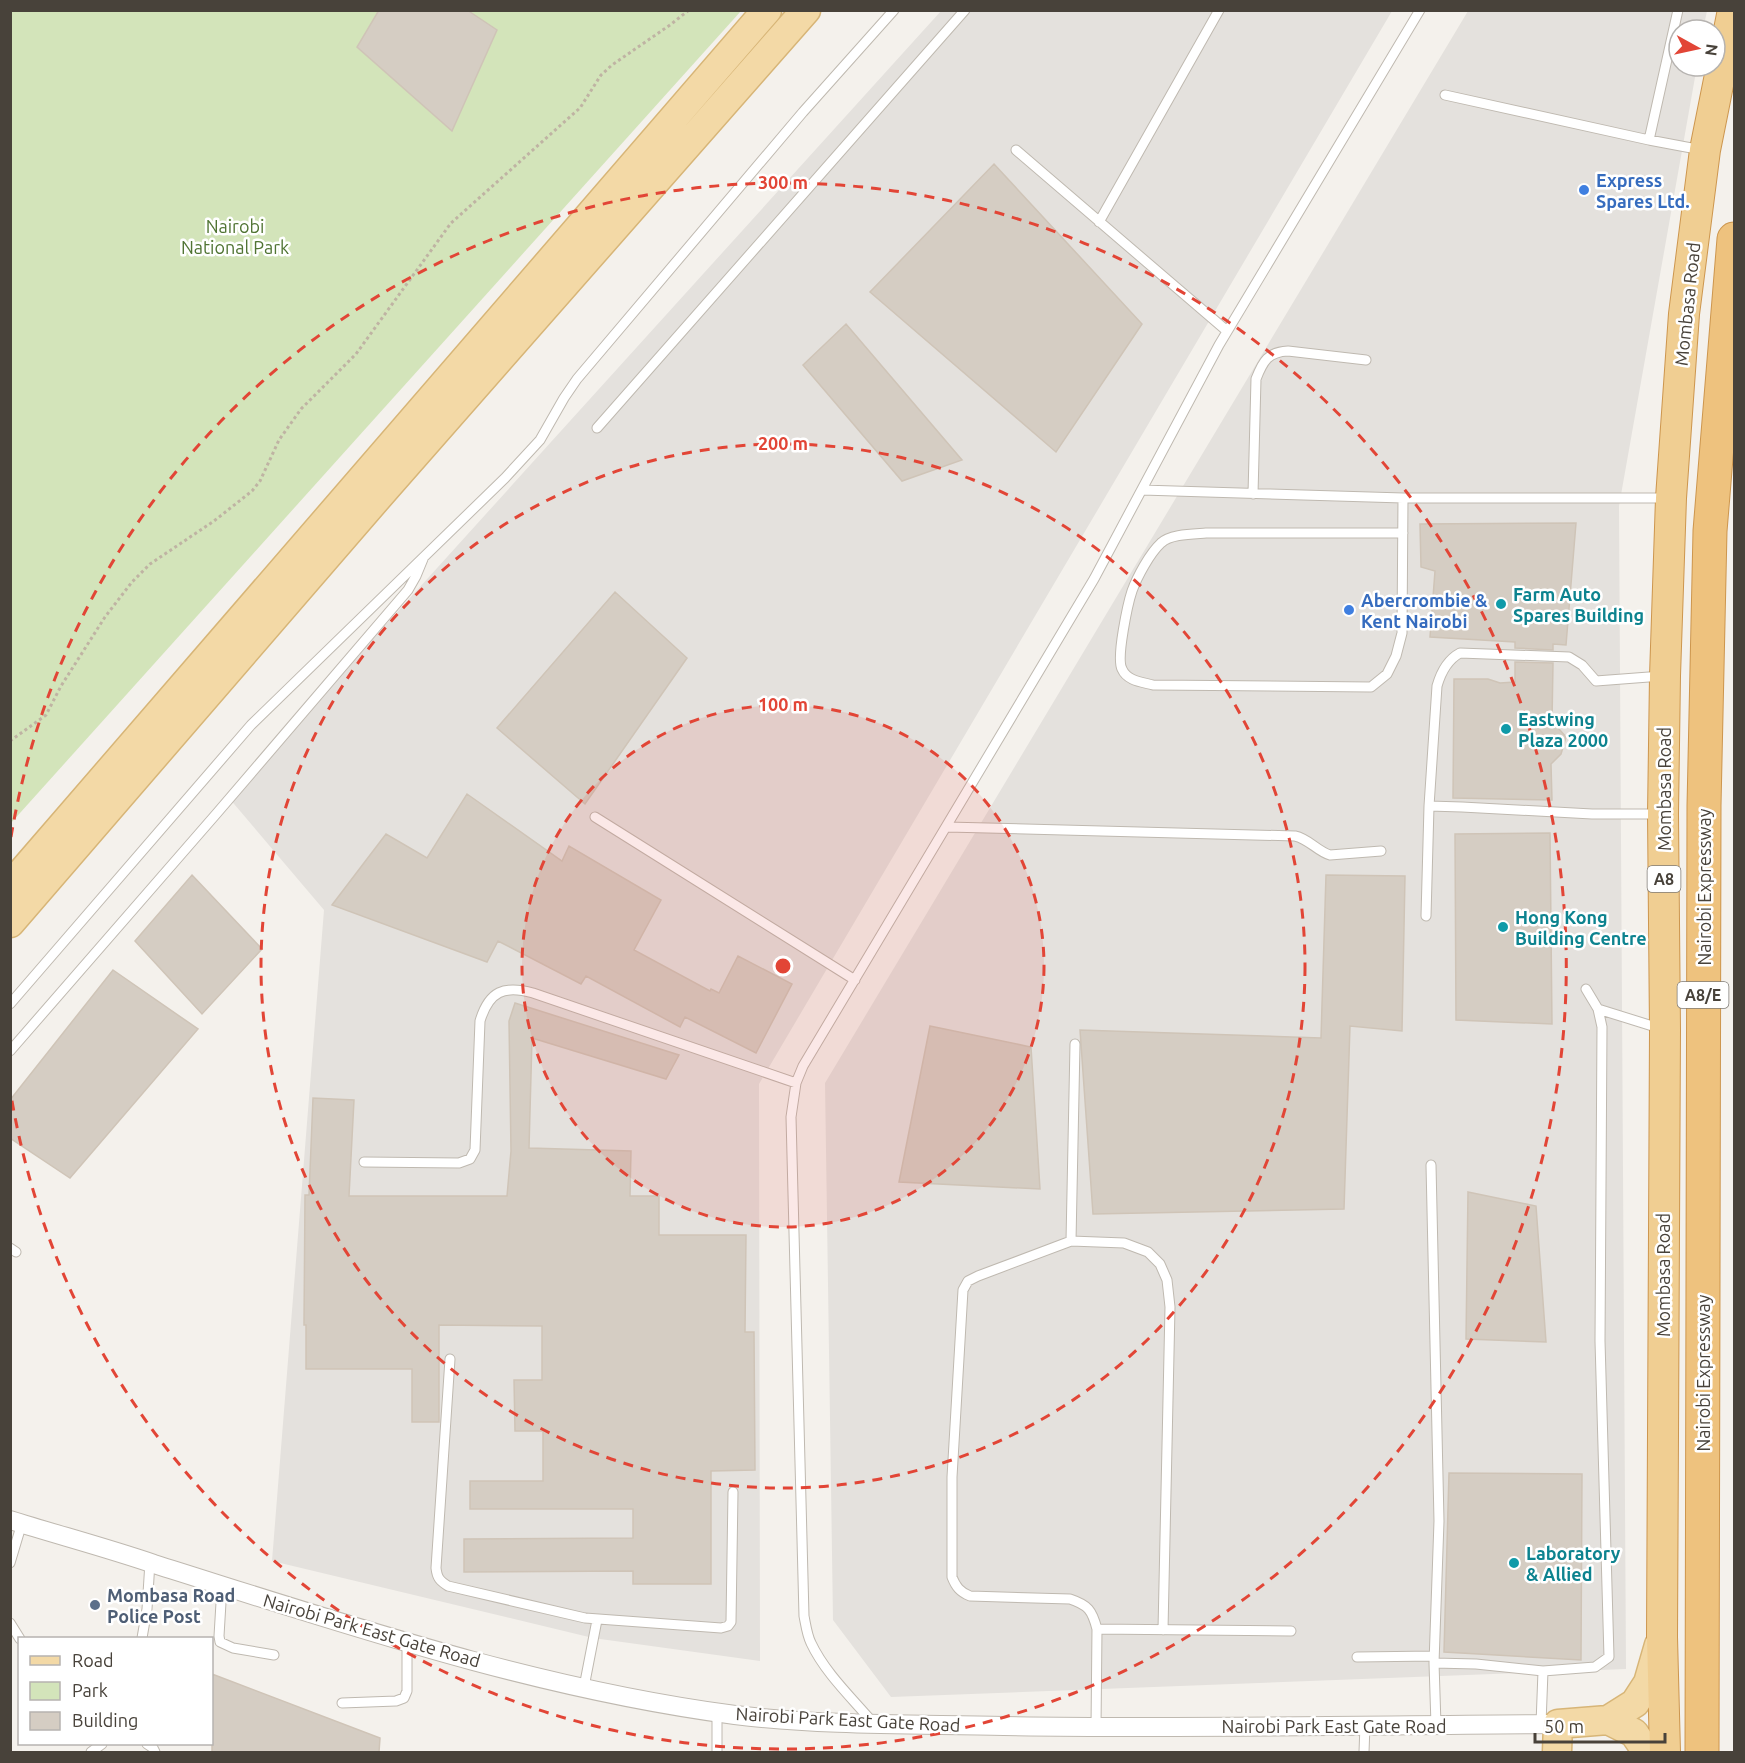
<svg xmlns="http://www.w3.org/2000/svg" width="1745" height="1763" font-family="Ubuntu,sans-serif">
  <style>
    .industrial { fill: #e4e1dd }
    .green { fill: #d3e4ba }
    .building { fill: #d5cdc3; stroke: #cfc4b7; stroke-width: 1.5 }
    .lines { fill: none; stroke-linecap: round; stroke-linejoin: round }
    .service-casing { stroke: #bfb9b0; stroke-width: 11 }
    .minor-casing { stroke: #bfb9b0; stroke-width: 20 }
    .primary-casing { stroke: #d7b577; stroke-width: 31 }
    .trunk-casing { stroke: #cd964e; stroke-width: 32 }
    .motorway-casing { stroke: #cd964e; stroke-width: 35 }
    .path { stroke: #bfb3a3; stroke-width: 3; stroke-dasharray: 3 3; stroke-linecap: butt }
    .service { stroke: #fff; stroke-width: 9 }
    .minor { stroke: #fff; stroke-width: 18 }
    .primary { stroke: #f3d9a6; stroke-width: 28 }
    .trunk { stroke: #f0ce92; stroke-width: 30 }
    .motorway { stroke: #eec27e; stroke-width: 33 }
    .ring { fill: none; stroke: #e24536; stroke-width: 3; stroke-dasharray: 10 8 }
    .shop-dot { fill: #3f7fe0; stroke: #fff; stroke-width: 2 }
    .culture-dot { fill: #0f9aa8; stroke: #fff; stroke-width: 2 }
    .service-dot { fill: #5c6f8a; stroke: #fff; stroke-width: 2 }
    .labels { text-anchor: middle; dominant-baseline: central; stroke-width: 5; stroke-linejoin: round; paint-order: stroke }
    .shield { fill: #fff; stroke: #7f7b75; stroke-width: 1.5 }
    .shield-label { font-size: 16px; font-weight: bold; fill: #48423a }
    .shop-label { font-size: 18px; font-weight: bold; fill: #366cbe; stroke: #fff; text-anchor: start }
    .park-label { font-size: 18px; fill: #507433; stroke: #fff }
    .street-label { font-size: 18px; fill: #48423a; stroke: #fff }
    .culture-label { font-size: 18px; font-weight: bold; fill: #0d838f; stroke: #fff; text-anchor: start }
    .service-label { font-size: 18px; font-weight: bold; fill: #4e5e75; stroke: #fff; text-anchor: start }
    .centre { fill: #e24536; stroke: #fff; stroke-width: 3 }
    .ring-label { font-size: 18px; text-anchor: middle; font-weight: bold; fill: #e24536; stroke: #fff; stroke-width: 5; stroke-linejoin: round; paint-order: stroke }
  </style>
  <rect width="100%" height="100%" fill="#f4f1ec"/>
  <path class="industrial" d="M941,11H1392L759,1084L760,1661L593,1638L272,1561L324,910L229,798Z
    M1468,11H1707L1703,30H1679V66H1697L1619,506L1626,1669L891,1697L833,1620L825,1083Z"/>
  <path class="green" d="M11,11H741L11,823Z"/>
  <path class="building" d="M379,10H467L497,30L452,131L357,47Z
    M994,164L1142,324L1056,452L870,292Z
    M846,324L962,460L902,481L803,365Z
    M1576,523L1566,645L1553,644V650L1515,648V642L1430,637L1435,571L1421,567L1420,524Z
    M615,592L687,658L585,804L497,728Z
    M1515,662L1553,663L1552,721L1566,737L1561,754L1551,764L1552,800L1453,798L1454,679H1488L1500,683L1515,682Z
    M467,794L562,861L569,846L661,900L634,950L710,991L711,989L719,993L738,956L792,984L756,1053L685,1017L680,1027L586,976L581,984L498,941L487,962L332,905L386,834L427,858Z
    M1550,833L1552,1024L1456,1020L1455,834Z
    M192,875L262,949L202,1014L135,941Z
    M1326,875L1405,876L1402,1031L1350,1026L1344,1209L1093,1214L1080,1030L1321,1038Z
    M113,970L198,1029L70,1178L10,1138V1100Z
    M515,1003L679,1055L666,1079L532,1038L529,1148L631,1151L630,1196H659V1235H746L745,1332H754L755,1470L711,1471V1584H633V1571L464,1572V1539L633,1538V1509H470V1481H543V1431H515L514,1380H542V1326L439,1325V1422H412V1369H306V1325H304L305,1195H309L313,1098L354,1100L349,1196H507L511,1151L509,1021Z
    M930,1026L1031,1047L1040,1189L899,1182Z
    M1468,1192L1536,1206L1546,1342L1466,1339Z
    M1449,1473L1582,1474L1581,1660L1444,1652Z
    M212,1674L380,1738L379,1752H212Z"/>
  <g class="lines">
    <g class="service-casing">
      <path id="service" d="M1445,95L1649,140L1702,150
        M1649,140L1678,10
        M1016,150L1227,331
        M1099,222L1219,10
        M597,428L965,10
        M1142,490L1403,498H1666
        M1253,494L1256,379C1263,361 1268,352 1288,351L1366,360
        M1403,533H1206C1193,534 1170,534 1161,543C1150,553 1137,577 1132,591C1128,603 1116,658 1122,669C1127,681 1142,682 1153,685L1371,687L1387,674L1396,656L1402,633L1403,498
        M1429,806L1437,686C1441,672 1447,660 1460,653L1569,657L1582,665L1596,681L1662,676
        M595,817L855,980
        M947,827L1295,836C1309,839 1317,851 1330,855L1381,851
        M1426,916L1429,806L1462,807L1592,814H1660
        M1586,989L1598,1009L1662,1029
        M10,1004L251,725L505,478L540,440L564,398L577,379L803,112L894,10
        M10,1051L217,813L408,590L416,576L423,559
        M364,1162L459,1163L470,1159L475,1150L480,1021C489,991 504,985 533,993L796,1083
        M1431,1165L1439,1521L1434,1663L1476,1664L1543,1671
        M1071,1241L1075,1044
        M10,1248L16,1252
        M450,1359L436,1568C437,1578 440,1581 448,1586L585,1618L721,1628L728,1626L731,1622L733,1492
        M10,1563L22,1523
        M222,1586L219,1636L220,1642L233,1648L274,1655
        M10,1623L20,1639
        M1097,1629L1291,1631
        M142,1638L147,1609L150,1562
        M1357,1657L1434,1656
        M1434,1663L1436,1725
        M584,1687L597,1620
        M342,1703L396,1701L404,1698L407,1691V1642
        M717,1712V1752
        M874,1724C853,1699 825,1673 811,1643C807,1635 806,1626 804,1616L791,1117L796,1083L803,1066L1094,579L1219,345L1420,10
        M1541,1724L1543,1671L1595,1667L1609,1657L1600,1341L1602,1027L1598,1009
        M1096,1727L1097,1629C1092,1610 1088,1605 1070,1599L970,1596C960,1592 956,1587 952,1577V1477L963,1290L968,1281L978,1276L1071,1241L1124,1243L1148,1252L1160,1264L1167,1280L1170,1307L1163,1630
        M147,1744L153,1748L155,1752
        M91,1752L102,1744
        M1364,1752L1365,1725"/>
    </g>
    <g class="minor-casing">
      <path id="minor" d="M10,1520C58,1535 107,1548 154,1564C345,1624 536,1689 735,1715C824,1726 915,1724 1004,1726C1189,1729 1373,1725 1558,1724"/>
    </g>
    <g class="primary-casing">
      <path id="primary" d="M10,886L767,10
        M10,923L385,489L806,10
        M1608,1720L1634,1733L1647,1752
        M1557,1752L1558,1724L1608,1720L1635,1703L1648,1683L1659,1645"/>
    </g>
    <g class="trunk-casing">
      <path id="trunk" d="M1665,1752L1662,1637L1665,1030L1663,814L1665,676L1671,498L1684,314L1705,150L1733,10"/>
    </g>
    <g class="motorway-casing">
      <path id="motorway" d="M1702,1752L1704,806L1710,531L1734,239"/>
    </g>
    <path class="path" d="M10,741L46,715L61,686L105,617L132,582L150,564L214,521L252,491L260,481L279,440L301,409L356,354L451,223L580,108L601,75L612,65L670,25L689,10"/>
    <use href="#service" class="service"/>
    <use href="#minor" class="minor"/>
    <use href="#primary" class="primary"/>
    <use href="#trunk" class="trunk"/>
    <use href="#motorway" class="motorway"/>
  </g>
  <circle cx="783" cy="966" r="261" fill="#e24536" fill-opacity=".12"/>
  <g class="ring">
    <circle cx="783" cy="966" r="261"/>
    <circle cx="783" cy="966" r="522"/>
    <path d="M11 837A783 783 0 1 1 11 1095"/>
  </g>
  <g class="shop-dot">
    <circle cx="1584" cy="190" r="6"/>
    <circle cx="1349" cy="610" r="6"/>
  </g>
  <g class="culture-dot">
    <circle cx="1501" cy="604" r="6"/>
    <circle cx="1506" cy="729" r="6"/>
    <circle cx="1503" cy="927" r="6"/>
    <circle cx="1514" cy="1563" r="6"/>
  </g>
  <circle class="service-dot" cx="95" cy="1605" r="6"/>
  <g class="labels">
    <g class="shield">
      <rect x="1647.5" y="866" width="33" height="26" rx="4.5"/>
      <rect x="1677.5" y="982" width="51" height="26" rx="4.5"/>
    </g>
    <g class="shield-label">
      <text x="1664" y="879">A8</text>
      <text x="1703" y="995">A8/E</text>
    </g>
    <g class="shop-label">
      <text x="1596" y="180">Express<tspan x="1596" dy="21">Spares Ltd.</tspan></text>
      <text x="1361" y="600">Abercrombie &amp;<tspan x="1361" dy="21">Kent Nairobi</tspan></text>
    </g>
    <g class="park-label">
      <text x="235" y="226">Nairobi<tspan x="235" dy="21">National Park</tspan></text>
    </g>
    <g class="street-label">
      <text transform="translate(1687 304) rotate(-84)">Mombasa Road</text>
      <text transform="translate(1664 789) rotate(-90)">Mombasa Road</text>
      <text transform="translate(1704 887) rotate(-90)">Nairobi Expressway</text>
      <text transform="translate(1663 1275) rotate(-90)">Mombasa Road</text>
      <text transform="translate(1703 1373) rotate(-90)">Nairobi Expressway</text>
      <text transform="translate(372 1630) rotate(16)">Nairobi Park East Gate Road</text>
      <text transform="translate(848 1719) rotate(3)">Nairobi Park East Gate Road</text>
      <text x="1334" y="1726">Nairobi Park East Gate Road</text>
    </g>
    <g class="culture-label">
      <text x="1513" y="594">Farm Auto<tspan x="1513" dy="21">Spares Building</tspan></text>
      <text x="1518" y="719">Eastwing<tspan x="1518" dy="21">Plaza 2000</tspan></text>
      <text x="1515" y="917">Hong Kong<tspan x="1515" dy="21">Building Centre</tspan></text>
      <text x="1526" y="1553">Laboratory<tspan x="1526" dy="21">&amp; Allied</tspan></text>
    </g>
    <g class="service-label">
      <text x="107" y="1595">Mombasa Road<tspan x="107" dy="21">Police Post</tspan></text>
    </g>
  </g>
  <circle cx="783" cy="966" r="9" class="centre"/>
  <g class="ring-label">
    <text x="783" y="189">300 m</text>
    <text x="783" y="450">200 m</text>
    <text x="783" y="711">100 m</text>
  </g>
  <rect width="1745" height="1763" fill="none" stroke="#48423a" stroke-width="24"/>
  <rect x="18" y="1637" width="195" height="108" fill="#ffffff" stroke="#b6b3b0" stroke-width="1.5"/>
  <rect x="30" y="1656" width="30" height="9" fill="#f3d9a6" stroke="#b6b3b0" stroke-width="1.5"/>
  <text x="72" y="1667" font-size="18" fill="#48423a">Road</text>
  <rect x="30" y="1682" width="30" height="18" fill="#d3e4ba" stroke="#b6b3b0" stroke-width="1.5"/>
  <text x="72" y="1697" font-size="18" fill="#48423a">Park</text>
  <rect x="30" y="1712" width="30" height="18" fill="#d5cdc3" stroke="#b6b3b0" stroke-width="1.5"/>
  <text x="72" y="1727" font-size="18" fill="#48423a">Building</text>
  <g transform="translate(1697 48) rotate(98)"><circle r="28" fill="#ffffff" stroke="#b6b3b0" stroke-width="1.5"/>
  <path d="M0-4.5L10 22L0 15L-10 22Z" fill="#e24536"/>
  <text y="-9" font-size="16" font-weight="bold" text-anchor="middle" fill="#48423a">N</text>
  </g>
  <path d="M1535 1733v9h130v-9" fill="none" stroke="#48423a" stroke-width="3"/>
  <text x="1544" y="1733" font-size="18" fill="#48423a" stroke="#ffffff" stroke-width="4.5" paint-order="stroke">50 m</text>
</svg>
